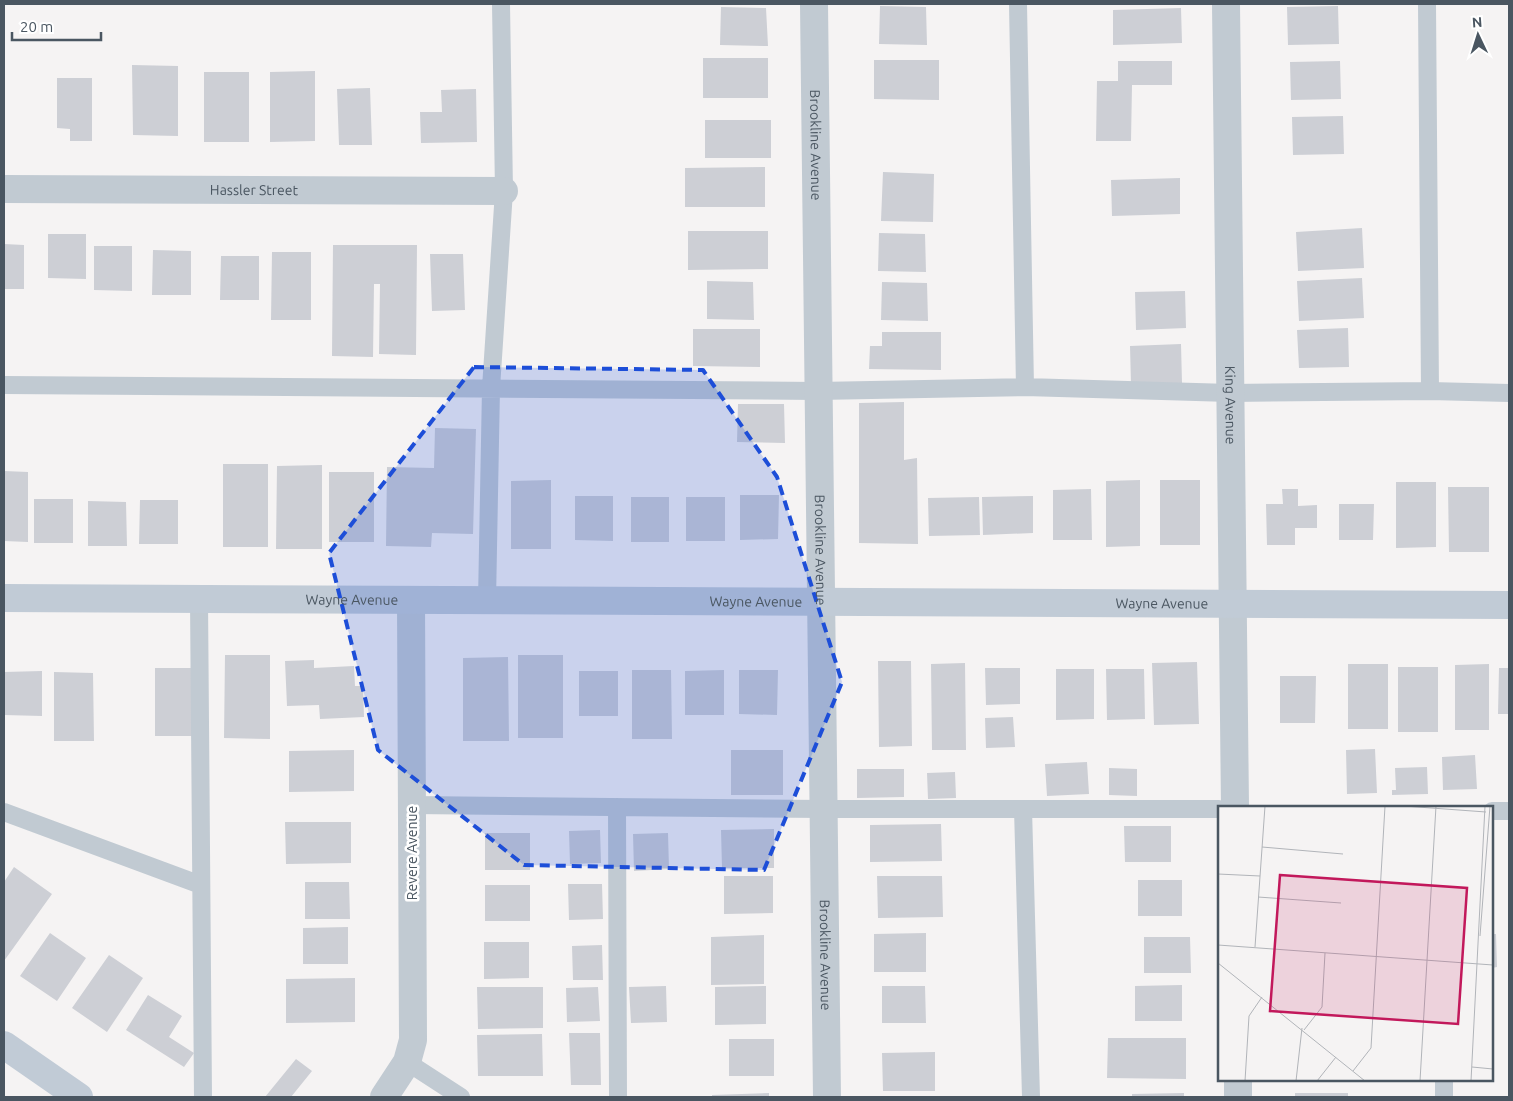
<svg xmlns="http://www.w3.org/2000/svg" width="1513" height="1101" font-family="Ubuntu,sans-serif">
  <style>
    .building { fill: #cdcfd5 }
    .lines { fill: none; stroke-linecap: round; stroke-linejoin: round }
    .lane { stroke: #c1cad2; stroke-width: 18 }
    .street { stroke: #c1cad2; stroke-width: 28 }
    .secondary { stroke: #c1cbd6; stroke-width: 28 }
    .marked { fill: #1d4ed8; fill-opacity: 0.2; stroke: #1d4ed8; stroke-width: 4; stroke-dasharray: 10 6; stroke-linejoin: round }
    .labels { text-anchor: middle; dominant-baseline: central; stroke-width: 5; stroke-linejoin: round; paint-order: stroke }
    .street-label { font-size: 14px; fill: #4a5661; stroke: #fff }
    .inset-road { fill: none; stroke: #b1b4b9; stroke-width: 1 }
    .view { fill: #c2185b; fill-opacity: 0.15; stroke: #c2185b; stroke-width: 2.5 }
    .inset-edge { fill: none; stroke: #4a5661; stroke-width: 2.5 }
  </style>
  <rect width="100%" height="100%" fill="#f5f3f3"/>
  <path class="building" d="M880,6L926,7L927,45L879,44Z
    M1338,6L1339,44L1288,45L1287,7Z
    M721,7L766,8L768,46L720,45Z
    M1181,8L1182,43L1113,45V10Z
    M703,58H768V98H703Z
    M874,60H939V100L874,99Z
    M1118,61H1172V85H1132L1131,141H1096L1097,81H1118Z
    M1340,61L1341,99L1291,100L1290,62Z
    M132,65L178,66V136L133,135Z
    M315,71V141L270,142V72Z
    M204,72H249V142H204Z
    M57,78H92V141H70V129L57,128Z
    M370,88L372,145H339L337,89Z
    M476,89L477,142L421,143L420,112H442L441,90Z
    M1343,116L1344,154L1293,155L1292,117Z
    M705,120H771V158H705Z
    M765,167V207H685V168Z
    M883,172L934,174L933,222L881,221Z
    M1180,178V214L1112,216L1111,180Z
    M1362,228L1364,268L1298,271L1296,232Z
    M688,231H768V269L688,270Z
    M879,233L925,234L926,272L878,271Z
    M48,234H86V279L48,278Z
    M4,244L24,245V289H4Z
    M333,245H417L416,355L379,354L380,284H374L373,357L332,356Z
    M94,246H132V291L94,290Z
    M153,250L191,251V295H152Z
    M272,252H311V320H271Z
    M430,254H463L465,310L432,311Z
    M221,256H259V300H220Z
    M1362,278L1364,318L1299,321L1297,281Z
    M707,281L753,282L754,320L707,319Z
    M882,282L927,283L928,321L881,320Z
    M1185,291L1186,328L1136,330L1135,292Z
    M1348,328L1349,367L1299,368L1297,330Z
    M693,329H760V367L693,366Z
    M882,332H941V370L869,369L870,346H882Z
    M1181,344L1182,383L1131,384L1130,346Z
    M904,402V460L917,458L918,544L859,543V403Z
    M738,404H784L785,443L737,442Z
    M435,428L476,429L473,534L432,533L431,547L386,546L387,467L434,468Z
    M223,464H268V547H223Z
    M322,465V549H276L277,466Z
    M4,471L28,472V542L4,541Z
    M329,472H374V542H329Z
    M551,480V549H511V481Z
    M1140,480V546L1106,547V481Z
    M1160,480H1200V545H1160Z
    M1396,482H1436V547L1396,548Z
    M1448,487H1489V552H1449Z
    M1091,489L1092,540H1053V490Z
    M1282,489H1298V506L1317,505V528H1295V545H1267L1266,504H1283Z
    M740,495H779L778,539L740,540Z
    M575,496H613V541L575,540Z
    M1033,496V533L983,535L982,497Z
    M631,497H669V542H631Z
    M686,497H725V541H686Z
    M979,497L980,535L929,536L928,498Z
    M34,499H73V543H34Z
    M140,500H178V544H139Z
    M88,501L126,502L127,546H88Z
    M1339,504H1374L1373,540H1339Z
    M225,655H270V739L224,738Z
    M518,655H563V738H518Z
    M508,657L509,741H463V658Z
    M314,660V668L354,666L355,686H363L364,717L320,719L319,705L287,706L285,661Z
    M878,661H911L912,746L879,747Z
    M1197,662L1199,724L1154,725L1152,663Z
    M965,663L966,750H932L931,664Z
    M1348,664H1388V729H1348Z
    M1489,664V730H1455V665Z
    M1398,667H1438V732H1398Z
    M155,668H195V736H155Z
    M985,668H1020V704L986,705Z
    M1499,668H1509V714H1498Z
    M1056,669H1094V719L1056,720Z
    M1106,669H1144L1145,719L1107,720Z
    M632,670H671L672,739H632Z
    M724,670V715H685V671Z
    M739,670H778L777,715L739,714Z
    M42,671V716L4,715V672Z
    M579,671H618V716H579Z
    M54,672L93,673L94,741H54Z
    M1280,676H1316L1315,723H1280Z
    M1013,717L1015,747L986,748L985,718Z
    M1375,749L1377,793L1347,794L1346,750Z
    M354,750V791L289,792V751Z
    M731,750H783V795H731Z
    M1475,755L1477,789L1443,790L1442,757Z
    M1087,762L1089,794L1047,796L1045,764Z
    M1427,767L1428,794L1392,795V790H1396L1395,768Z
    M1109,768L1137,769V796L1109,795Z
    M857,769H904V797L857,798Z
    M955,772L956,798L928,799L927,773Z
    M285,822H351V863L286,864Z
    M941,824L942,861L870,862V825Z
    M1124,826H1171V862H1125Z
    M774,829V868H722L721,830Z
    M600,830L601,863L570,864L569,831Z
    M485,833H530V870H485Z
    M668,833L669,869L634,871L633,834Z
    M14,867L52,894L4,961V882Z
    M724,876H773V913L724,914Z
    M877,876H942L943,917L878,918Z
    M1138,880H1182V916H1138Z
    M305,882H349L350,919H305Z
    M568,884H602L603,919L569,920Z
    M485,885H530V921H485Z
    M348,927V964H303V928Z
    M50,933L86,958L57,1001L20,976Z
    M926,933V972H874V934Z
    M1492,934H1496L1497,967L1492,968Z
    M764,935V984L711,985V937Z
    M1144,937H1190L1191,973H1144Z
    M484,942H529V978L484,979Z
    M602,945L603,980H573L572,946Z
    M109,955L143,978L107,1032L72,1008Z
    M355,978V1022L286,1023V979Z
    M1182,985V1021H1135V986Z
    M666,986L667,1022L631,1023L629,987Z
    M766,986V1024L715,1025V987Z
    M882,986H925L926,1023H882Z
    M477,987H543V1028L478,1029Z
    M598,987L600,1021L567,1022L566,988Z
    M148,995L182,1016L169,1037L194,1053L184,1067L126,1030Z
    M569,1033H600L601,1085H571Z
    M542,1034L543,1076H478L477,1035Z
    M1108,1038H1186V1079L1107,1078Z
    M729,1039H774V1076H729Z
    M935,1052V1091H883L882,1053Z
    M296,1059L312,1071L291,1097H265Z
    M769,1093V1097H712V1095Z
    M1184,1093V1097H1132V1094Z
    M1295,1093H1348V1097H1295Z"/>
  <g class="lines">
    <path class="lane" d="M1018,4L1025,387
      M1427,4L1430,391
      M4,385L818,391L1025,387L1230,393L1430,391L1509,393
      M199,599L203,1097
      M487,601L491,388L504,191L501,4
      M412,805L824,809H1219
      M617,807L618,1097
      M1023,809L1031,1097
      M1492,811H1509
      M4,812L201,885
      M407,1062L461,1097
      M1444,1080V1097"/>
    <g class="street">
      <path id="s1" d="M814,4L827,1097"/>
      <path id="s2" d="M1226,4L1235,807"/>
      <path id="s3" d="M4,189L504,191"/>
      <path d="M1238,1080V1097"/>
      <path d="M384,1097L407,1062L413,1040L411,601"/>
    </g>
    <g class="secondary">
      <path id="s4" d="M4,598L1509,605"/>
      <path d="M4,1045L79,1097"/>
    </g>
  </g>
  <path class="marked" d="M474,367L703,370L777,477L842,682L764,870L524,865L378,750L329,553Z"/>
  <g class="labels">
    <g class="street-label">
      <text stroke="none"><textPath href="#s1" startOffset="141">Brookline Avenue</textPath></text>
      <text stroke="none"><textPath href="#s3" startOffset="250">Hassler Street</textPath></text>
      <text stroke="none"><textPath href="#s2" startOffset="401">King Avenue</textPath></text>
      <text stroke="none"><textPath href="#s1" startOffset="546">Brookline Avenue</textPath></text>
      <text stroke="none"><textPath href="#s4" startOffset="348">Wayne Avenue</textPath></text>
      <text stroke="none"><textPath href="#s4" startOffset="752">Wayne Avenue</textPath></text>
      <text stroke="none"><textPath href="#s4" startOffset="1158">Wayne Avenue</textPath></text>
      <text transform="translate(412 853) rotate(-90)">Revere Avenue</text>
      <text stroke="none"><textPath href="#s1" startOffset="951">Brookline Avenue</textPath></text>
    </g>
  </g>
  <g transform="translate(1218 806)">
    <rect width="275" height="275" fill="#f5f3f3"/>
    <path class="inset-road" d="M186,0L268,6M44,41L125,48M0,68L42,70M40,91L123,97M262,130L272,0M0,139L275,159M37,141L47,0M0,157L147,275M86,224L104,201L107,147M254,261L275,263M135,265L153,242L167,0M27,275L31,210L44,191M78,275L84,222M99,275L118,251M202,275L218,0M253,275L267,0"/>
    <path class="view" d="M62,69L249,82L240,218L52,205Z"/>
    <rect width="275" height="275" class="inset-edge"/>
  </g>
  <rect width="1513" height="1101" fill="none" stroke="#4a5661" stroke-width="10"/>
  <g transform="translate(1478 35) rotate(356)" stroke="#ffffff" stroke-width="4" paint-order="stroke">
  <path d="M0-4L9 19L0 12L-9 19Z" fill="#4a5661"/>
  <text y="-8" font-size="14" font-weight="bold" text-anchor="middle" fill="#4a5661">N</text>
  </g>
  <path d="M12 32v8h89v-8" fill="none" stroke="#4a5661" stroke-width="2.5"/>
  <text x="20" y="32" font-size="15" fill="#4a5661" stroke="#ffffff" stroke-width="4" paint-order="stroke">20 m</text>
</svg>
